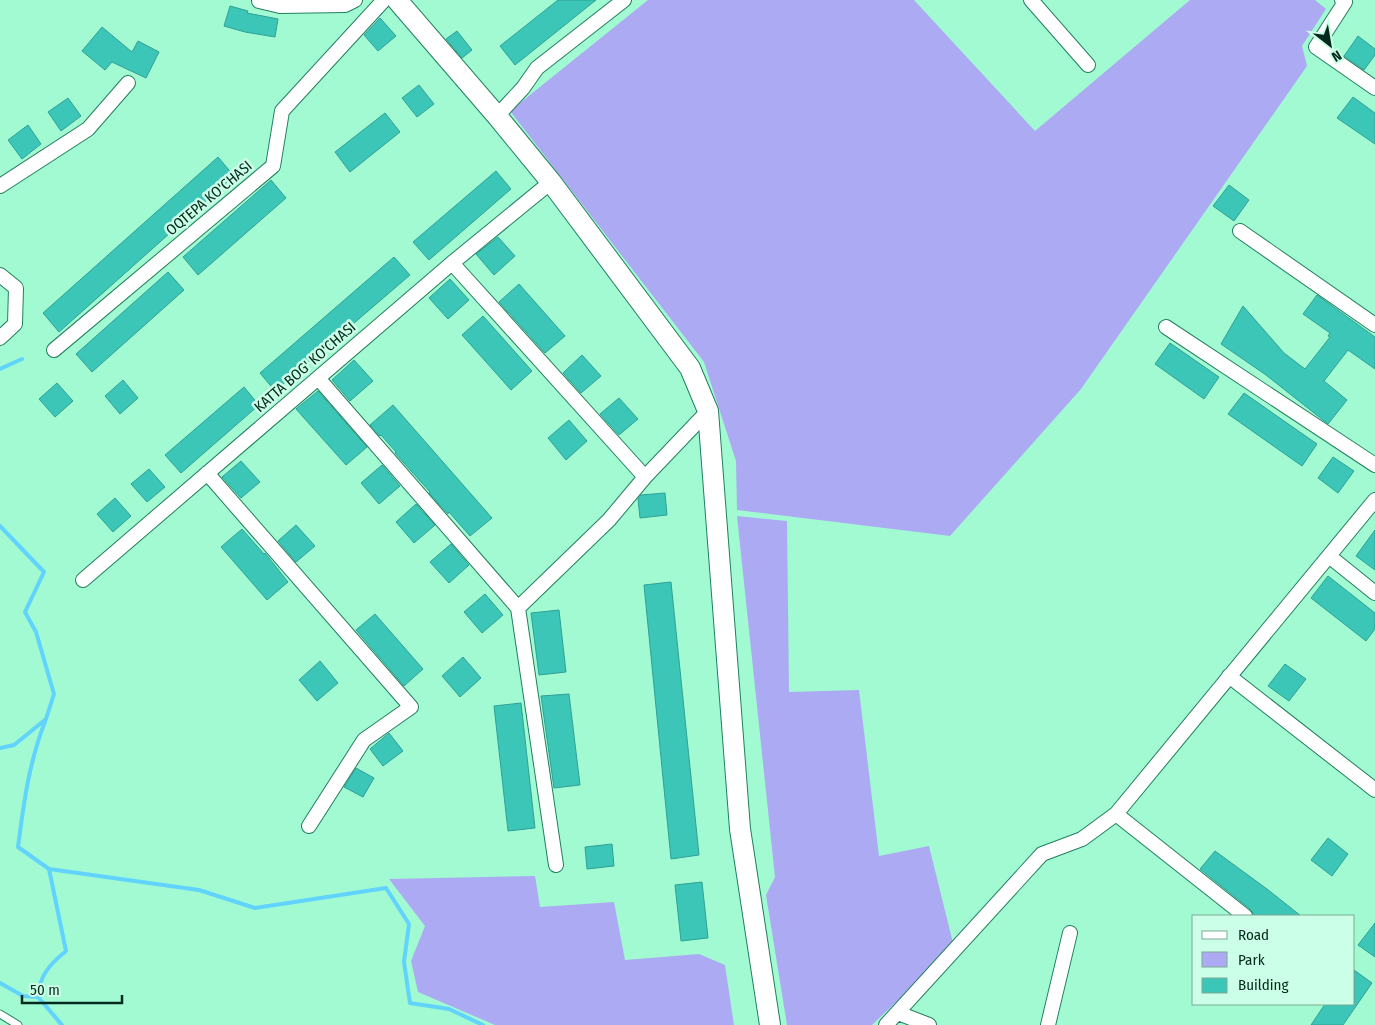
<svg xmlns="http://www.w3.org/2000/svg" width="1375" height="1025" font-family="'Fira Sans Condensed',sans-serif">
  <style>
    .green { fill: #acaaf2 }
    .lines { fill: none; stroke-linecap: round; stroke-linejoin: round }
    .stream { stroke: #61d3fc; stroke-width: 4 }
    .building { fill: #3bc6b7; stroke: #30a195 }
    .service-casing { stroke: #227f5e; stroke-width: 9 }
    .minor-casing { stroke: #227f5e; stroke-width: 16 }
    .secondary-casing { stroke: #227f5e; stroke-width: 22 }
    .service { stroke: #fff; stroke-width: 7 }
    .minor { stroke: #fff; stroke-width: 14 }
    .secondary { stroke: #fff; stroke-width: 20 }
    .labels { text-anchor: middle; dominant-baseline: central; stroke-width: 5; stroke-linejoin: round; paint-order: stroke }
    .street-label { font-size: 15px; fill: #042a1d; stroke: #ccffe7 }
  </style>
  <rect width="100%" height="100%" fill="#a2fad3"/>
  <path class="green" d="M648,0H914L1035,131L1190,0H1315L1326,9L1302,46L1307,66L1081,389L950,536L737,510L736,461L704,362L510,111Z
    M737,516L787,521L789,692L859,690L879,856L929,846L954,947L872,1025H787L766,895L775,877Z
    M535,876L540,907L614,902L625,960L699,954L725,965L734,1025H495L418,992L411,961L425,926L389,879Z"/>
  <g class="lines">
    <path class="stream" d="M0,369L22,359
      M0,526L44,572L25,612L36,632L54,694L46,719L14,745L0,748
      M46,719C29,762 24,801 18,847L49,869L199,890L255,908L386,888L409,924L404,962L410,1003L449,1009L483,1025
      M0,983L23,996L38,997L62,1025
      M38,997C39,976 50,964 66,951L49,869"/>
  </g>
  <path class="building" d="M558,0H596L515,65L500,46Z
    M230,6L248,11L247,13L278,19L275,37L245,32L224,26Z
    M380,18L396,36L378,51L364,35Z
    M102,27L132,52L138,41L159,52L146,78L112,62L105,70L82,51Z
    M457,31L472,50L462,58L446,39Z
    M1358,36L1375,49V55L1364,70L1344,56Z
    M419,85L434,104L417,117L402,98Z
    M1353,97L1375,113V144L1337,118Z
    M68,98L81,116L61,131L48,112Z
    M385,113L400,132L350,172L335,152Z
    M28,125L41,144L22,159L8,140Z
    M218,157L234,176L59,332L43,313Z
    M496,171L511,189L429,260L413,242Z
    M271,180L286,198L198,275L183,257Z
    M1229,185L1249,200L1234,221L1213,206Z
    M498,237L515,256L494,275L476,254Z
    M394,257L410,275L275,391L260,373Z
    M168,272L184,290L92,372L76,354Z
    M450,279L469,300L448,319L429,298Z
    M519,284L565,336L545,353L499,302Z
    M1317,295L1375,337V369L1348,350L1324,381L1347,400L1328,424L1266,375L1221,344L1243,306L1284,353L1305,369L1330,337L1328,336L1330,333L1303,314Z
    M483,316L532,371L511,390L462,335Z
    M1170,343L1219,377L1204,399L1155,364Z
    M582,355L601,376L581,393L563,373Z
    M354,360L373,381L350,401L332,380Z
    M123,380L138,398L120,414L105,396Z
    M57,383L73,401L55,417L39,399Z
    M244,387L259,405L181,473L165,455Z
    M318,391L367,447L346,465L296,409Z
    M1244,393L1317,444L1302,466L1228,414Z
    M619,398L638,419L619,435L600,414Z
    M393,405L492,518L470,536L449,512L448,514L429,493L430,492L395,453L396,452L381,435L380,436L370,425Z
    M569,420L587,441L566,460L548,438Z
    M1333,457L1354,471L1338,493L1318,478Z
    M241,461L260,482L241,498L222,477Z
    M382,465L400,486L379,504L361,483Z
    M149,469L165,487L147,502L131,484Z
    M665,493L667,515L640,518L638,499L641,495Z
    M115,498L131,516L113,532L97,514Z
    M416,504L435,525L414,543L396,522Z
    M296,525L315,546L296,562L278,541Z
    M242,529L264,554L265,553L288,582L267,600L221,547Z
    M1375,530V570L1356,556Z
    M451,544L469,565L449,583L430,562Z
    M1328,576L1375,613V629L1366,641L1311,598Z
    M671,582L699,855L671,859L644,585Z
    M485,594L503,615L482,633L464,612Z
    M559,610L566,672L539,675L531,613Z
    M375,614L423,669L404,686L356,630Z
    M463,657L481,678L460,697L442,676Z
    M320,661L338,683L317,701L299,680Z
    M1285,664L1306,679L1289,701L1268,686Z
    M569,694L580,785L554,788L541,696Z
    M521,703L535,828L508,831L494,706Z
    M389,733L403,751L383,766L370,749Z
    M356,768L374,778L363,797L344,787Z
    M1328,838L1348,854L1332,876L1311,860Z
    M612,844L614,866L587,869L585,847Z
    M1215,851L1267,889L1301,916H1257L1253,914L1250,909L1200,869Z
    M702,882L708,938L681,941L675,885Z
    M1375,923V957L1358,945Z
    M1354,970L1372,983L1343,1025H1311L1325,1004H1354Z"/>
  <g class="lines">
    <g class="service-casing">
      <path id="service" d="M0,1014L18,1025"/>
    </g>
    <g class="minor-casing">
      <path id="minor" d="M1031,0L1088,65
        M1342,0L1345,2L1316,47L1375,88
        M259,1L280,6L345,5L355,0
        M497,116L523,88L537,68L624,0
        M0,186L88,129L128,83
        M1240,231L1375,325
        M452,263L645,477
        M0,275L16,288L15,324L0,338
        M1166,327L1375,465
        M54,350L273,166L282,111L384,0
        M318,378L518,608L556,865
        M207,473L411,707L364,740L309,826
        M1329,556L1375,593
        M83,580L452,263L551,182
        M518,608L609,520L645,477L708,411
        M1229,676L1375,790
        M1116,814L1245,916
        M898,1013L929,1025
        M886,1025L1042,854L1082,839L1116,814L1375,500
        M1048,1025L1070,933"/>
    </g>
    <g class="secondary-casing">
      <path id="secondary" d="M397,0L497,116L551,182L690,368L708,411L740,829L770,1025"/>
    </g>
    <use href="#service" class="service"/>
    <use href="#minor" class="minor"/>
    <use href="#secondary" class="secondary"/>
  </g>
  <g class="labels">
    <g class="street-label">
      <text transform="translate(209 198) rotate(-40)">OQTEPA KO'CHASI</text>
      <text transform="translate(305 367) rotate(-41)">KATTA BOG' KO'CHASI</text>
    </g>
  </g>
  <rect x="1192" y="915" width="162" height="90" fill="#ccffe7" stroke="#7caa96"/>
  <rect x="1202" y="931" width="25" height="8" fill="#ffffff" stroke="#7caa96"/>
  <text x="1238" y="940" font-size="15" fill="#042a1d">Road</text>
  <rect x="1202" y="952" width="25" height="15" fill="#acaaf2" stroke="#7caa96"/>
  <text x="1238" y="965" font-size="15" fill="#042a1d">Park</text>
  <rect x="1202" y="978" width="25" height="15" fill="#3bc6b7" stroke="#7caa96"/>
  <text x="1238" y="990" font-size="15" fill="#042a1d">Building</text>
  <g transform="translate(1330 45) rotate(149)" stroke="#ccffe7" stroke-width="4" paint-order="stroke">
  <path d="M0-4L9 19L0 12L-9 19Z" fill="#042a1d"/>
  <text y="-8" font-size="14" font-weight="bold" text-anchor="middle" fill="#042a1d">N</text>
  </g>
  <path d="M22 995v8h100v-8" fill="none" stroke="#042a1d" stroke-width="2.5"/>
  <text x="30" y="995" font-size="15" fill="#042a1d" stroke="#ccffe7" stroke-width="4" paint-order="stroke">50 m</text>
</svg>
